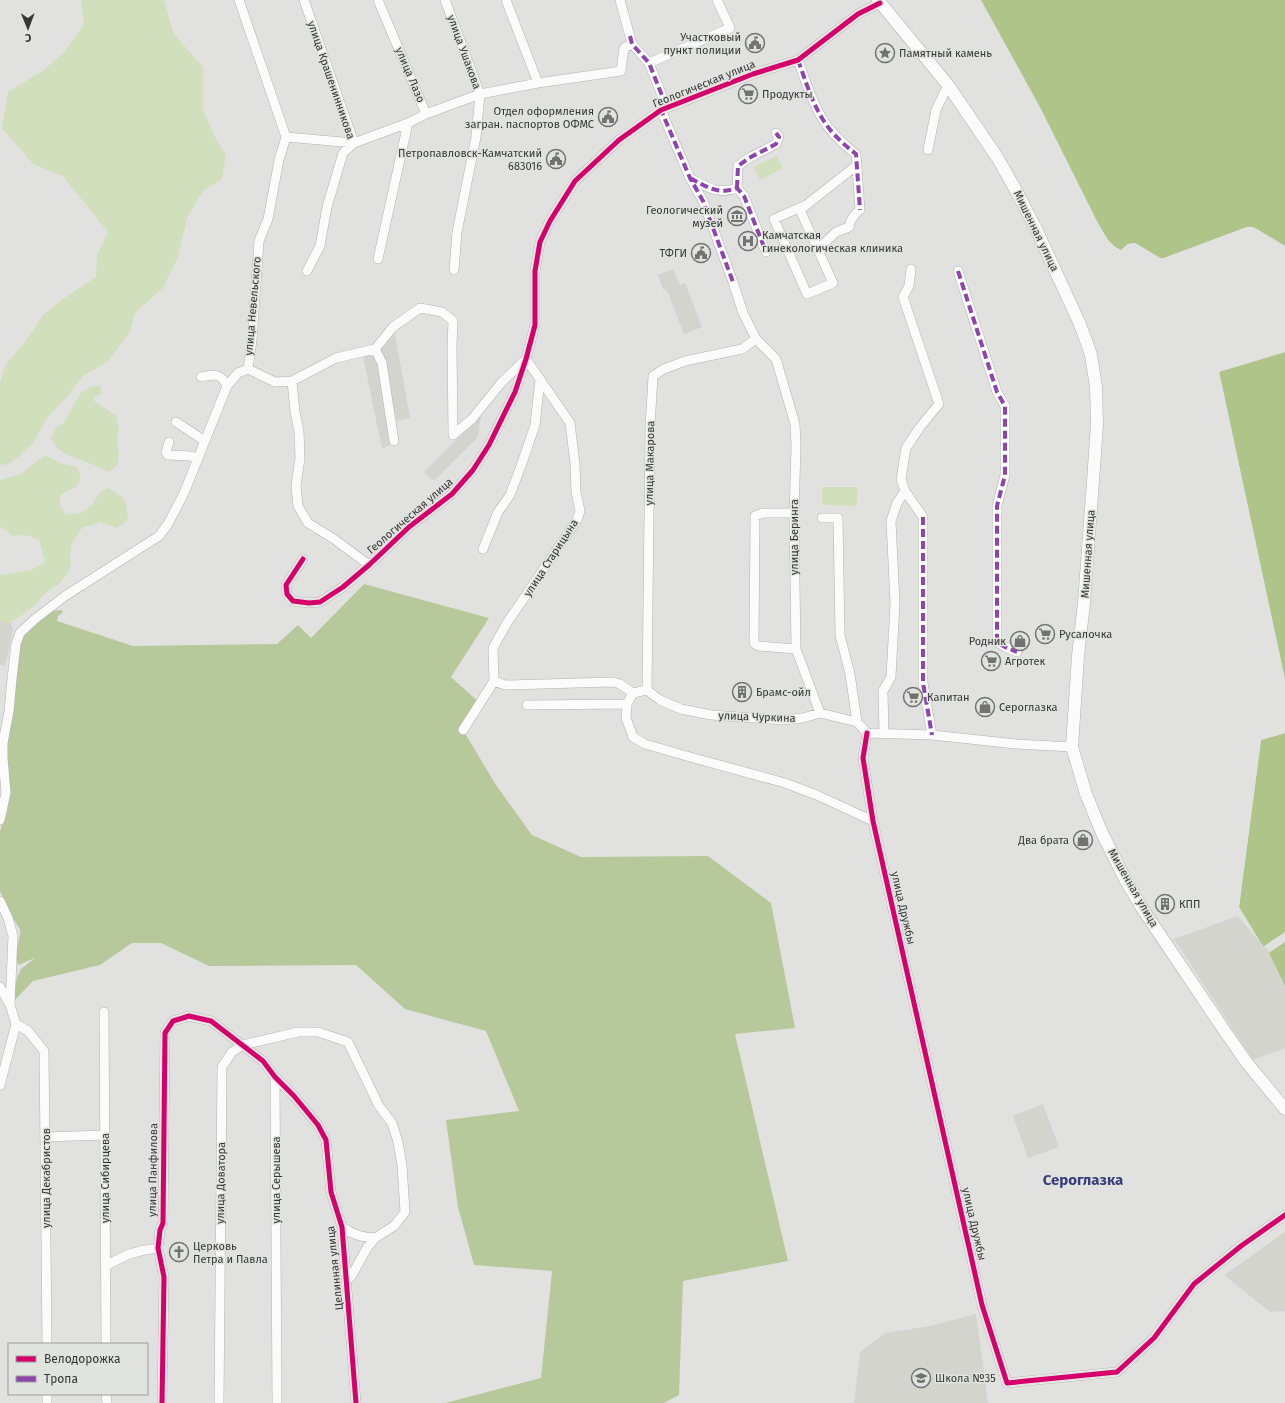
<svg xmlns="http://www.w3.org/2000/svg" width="1285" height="1403" font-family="'Fira Sans',sans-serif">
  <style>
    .built { fill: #d2d4cd }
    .green { fill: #d1dfbc }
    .forest { fill: #b7c99a }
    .water { fill: #aec489 }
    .pier { fill: #e1e2e0 }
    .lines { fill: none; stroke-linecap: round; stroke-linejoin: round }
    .street-casing { stroke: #b1b2b0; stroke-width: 10 }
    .secondary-casing { stroke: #b1b2b0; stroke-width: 13 }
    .street { stroke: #fafbfa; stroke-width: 9 }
    .secondary { stroke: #fafbfa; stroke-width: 12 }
    .quiet { stroke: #8e44ad; stroke-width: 4; stroke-dasharray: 8 4; stroke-linecap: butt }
    .cycleway-casing { stroke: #e1e3df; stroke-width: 8 }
    .cycleway { stroke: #d6006c; stroke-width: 5 }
    .labels { text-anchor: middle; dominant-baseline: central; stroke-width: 3; stroke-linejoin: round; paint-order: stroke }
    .poi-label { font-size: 11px; fill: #363635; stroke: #e1e3df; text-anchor: start }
    .street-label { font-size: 11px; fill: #363635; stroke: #e1e3df }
    .district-label { font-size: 15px; font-weight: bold; fill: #373e79; stroke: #e1e3df }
  </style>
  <rect width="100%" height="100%" fill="#e1e2e0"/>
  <path class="built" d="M673,269L680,285L685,283L702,327L684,334L667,291L663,289L658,275Z
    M395,334L410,418L397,421L380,351Z
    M374,353L380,364L392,444L382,449L363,356Z
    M481,415L478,437L434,481L424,472Z
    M0,582L13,630L5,666L0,665Z
    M1238,916L1269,953L1285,986V1048L1253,1060L1174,939Z
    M1043,1104L1059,1147L1028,1158L1013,1116Z
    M1285,1232V1311L1270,1312L1224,1275Z
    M976,1314L988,1403H854L860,1352L885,1333L930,1326Z"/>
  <path class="green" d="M81,0H164L173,33L203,67V110L214,135L226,156L222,179L203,191L188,216L177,259L163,288L135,313L130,332L107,362L83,376L65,399L47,418L33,443L17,458L8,464L0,465V383L6,364L27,339L43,315L63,299L96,277L97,255L108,232L63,176L33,164L2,128L8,92L44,70L65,51L84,24Z
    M776,156L783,168L760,180L754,167Z
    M100,385L102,393L95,397L94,401L116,416L119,430L117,440L119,455L117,466L108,472L92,464L67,455L58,449L51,439L56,428L64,422L81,393L90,387Z
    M45,455L60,463L77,467L81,478L76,487L61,494L59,503L65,514L82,513L92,505L99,493L107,488C126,497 126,500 128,520L116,528L101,522L82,528L72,543L70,553L71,562L69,572L59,584L46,592L37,603L21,616L7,624L0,621V575L31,570L45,562L39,540L26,535L13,536L0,526V480L21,474Z
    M822,487H858L857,506L822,505Z"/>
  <path class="forest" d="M364,584L489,618L451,677L480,703L463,730L496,785L532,835L581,857L708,856L771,903L795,1028L735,1034L788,1261L683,1281L679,1395L664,1403H445L541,1378L552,1271L474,1265L458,1207L446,1120L519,1111L486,1031L405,1009L356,965L209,966L161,943H132L100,965L33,981L10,1005L17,978L21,969L35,958L18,965L16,956L20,934V929L10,914L0,891V831L7,812L10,791L6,754L20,648L23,636L27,627L53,611L61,610L63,612L58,616L57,621L133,646L277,644L298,625L311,638Z"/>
  <path class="water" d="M981,0H1285V246L1253,227H1247L1164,258H1160L1135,243L1128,244L1121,250C1109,245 1104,233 1098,223L1041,109Z
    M1285,352V679L1219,371Z
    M1285,733V986L1269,953L1261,943L1239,907L1261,740Z"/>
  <path class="pier" d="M1247,227H1253L1285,246V248L1252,229H1248L1164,260H1159L1135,245H1129L1123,251L1121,250L1128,244L1135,243L1160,258H1164Z
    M1285,350V352L1219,372L1285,681L1283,680L1217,371L1218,369Z
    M1285,731V733L1261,740L1239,907L1237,908L1259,739L1264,736Z
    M1285,932V942L1269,953L1264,946Z"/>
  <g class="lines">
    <g class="street-casing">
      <path id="street" d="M239,0L286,137L279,160L268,219L259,241L252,340L248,369
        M304,0L354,143L343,153L327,207L320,246L307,271
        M378,0L426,114L408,123L378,259
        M445,0L480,94L476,137L457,232L454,270
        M506,0L538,83
        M620,0L632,44L649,63L667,108
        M798,60C805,79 811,100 822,118C830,132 843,144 856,154L860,210C855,213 850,220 849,227L836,232L818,249
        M649,63L730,28L717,0
        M661,110L690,178L703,201L733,282L743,313L756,339
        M426,114L480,94L538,83L621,71L624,48L632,44
        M286,137L354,143L408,123
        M928,150L936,110L948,85
        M690,178C707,187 718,195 737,188L744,196L766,252
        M737,188L738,166L749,158L776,144L779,137L776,133
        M808,204L774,219L807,294L833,283L800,210L857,165
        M911,269L909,286L903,297L939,404L920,427L906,448L901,479L905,491L923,517V683L932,735
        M958,271L997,392L1005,406V475L997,506V642L1005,647L1017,652
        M375,349L382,363L394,441
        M248,369L275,382L292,381L336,358L375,349L393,327L420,308L442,312L453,321L452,345L453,435L472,419L501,383L525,360
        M201,377C214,374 221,373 227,386
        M292,381L295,412L299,431L300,458L296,486L298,506L308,523L334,539L369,565
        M176,422L205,441
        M169,442L166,452L168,455L191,456L198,459
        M794,513H763L755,516L754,643L758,646L796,649
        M822,518H838L840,635L850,674L857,722
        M483,549L498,512L510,495L521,466L535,425L540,379
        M303,559L286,585L287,594L293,601L309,603L320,602L343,587L369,565L409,527L452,494L473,470L489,445L515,392L526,359L535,325V271L540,242L550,221L575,181L619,140L661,110L753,74L798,60L858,14L880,3
        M494,681L505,685L613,682L620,684L633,693L647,690L660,700L681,709L711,715L782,720L803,718L820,713L857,722L867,733L932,735L1016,744L1072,747
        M647,690L650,427L653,376L664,369L685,361L742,349L756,339L776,359L795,424L796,446L794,516L796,649L820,713
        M633,693L627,704L626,718L633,737L645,744L690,757L785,783L819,796L873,821
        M527,705L627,704
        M463,730L494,681L493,648L507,623L577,520L580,511L576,492L575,464L570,423L526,359
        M867,733L863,758L873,821L982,1305L1007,1383L1117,1372L1154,1338L1194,1284L1241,1246L1285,1215
        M884,733L883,691L891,677L895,603L891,521L897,503L905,491
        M0,820L6,793L3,758V743L9,711L12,679L16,644L20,633L35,619L65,596L159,536L168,524L184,493L227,386L238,373L248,369
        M0,901L8,918L13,936L10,1005L16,1024
        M0,987L10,1005
        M104,1012L106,1344
        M16,1024L28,1031L44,1051L47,1344
        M275,1077L277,1403
        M0,1085L16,1024
        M45,1137L105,1135
        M342,1227C353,1235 362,1237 375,1238
        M106,1266C126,1254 135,1251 158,1248
        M47,1394V1403
        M106,1394L107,1403
        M162,1403L164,1277L158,1248L160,1230L163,1223L165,1033L173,1021L189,1016L211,1021L263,1061L275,1077L294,1096L318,1125L326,1140L331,1192L342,1227L356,1403
        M219,1403L222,1067L232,1052L243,1045L298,1032H318L348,1042L379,1106L392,1123L398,1142L402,1165L405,1212L394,1226L375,1238L367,1248L352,1275L347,1280"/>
    </g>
    <g class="secondary-casing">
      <path id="secondary" d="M878,0L948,85L997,157L1018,194L1037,231L1079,322L1087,343L1091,355L1096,387L1097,424L1093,481L1084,603L1078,656L1072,747L1086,794L1102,833L1126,881L1142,908L1224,1030L1247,1063L1285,1109"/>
    </g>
    <use href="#street" class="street"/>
    <use href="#secondary" class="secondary"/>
    <path class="quiet" d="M630,36L632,44L649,63L667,108
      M798,60C805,79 811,100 822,118C830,132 843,144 856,154L860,210
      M659,111L661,110L690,178L703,201L733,282
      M690,178C707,187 718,195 737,188L744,196L766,252
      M737,188L738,166L749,158L776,144L779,137L776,133
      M958,271L997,392L1005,406V475L997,506V642L1005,647L1017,652
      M923,517V683L932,735"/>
    <g class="cycleway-casing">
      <path id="cycleway" d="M303,559L286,585L287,594L293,601L309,603L320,602L343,587L369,565L409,527L452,494L473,470L489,445L515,392L526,359L535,325V271L540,242L550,221L575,181L619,140L661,110L753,74L798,60L858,14L880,3
        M867,733L863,758L873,821L982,1305L1007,1383L1117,1372L1154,1338L1194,1284L1241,1246L1285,1215
        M162,1403L164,1277L158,1248L160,1230L163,1223L165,1033L173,1021L189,1016L211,1021L263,1061L275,1077L294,1096L318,1125L326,1140L331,1192L342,1227L356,1403"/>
    </g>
    <use href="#cycleway" class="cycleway"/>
  </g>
  <defs>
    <g id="civic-ring" transform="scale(1)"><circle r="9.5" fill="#e1e3df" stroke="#727271" stroke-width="1.5"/><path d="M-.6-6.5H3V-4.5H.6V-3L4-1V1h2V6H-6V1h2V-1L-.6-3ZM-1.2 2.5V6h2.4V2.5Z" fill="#727271"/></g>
    <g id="sight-ring" transform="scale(1)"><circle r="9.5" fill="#e1e3df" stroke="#727271" stroke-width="1.5"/><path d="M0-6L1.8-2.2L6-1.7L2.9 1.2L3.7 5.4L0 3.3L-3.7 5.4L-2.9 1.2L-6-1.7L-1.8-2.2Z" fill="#727271"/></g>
    <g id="supermarket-ring" transform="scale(1)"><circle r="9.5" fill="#e1e3df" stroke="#727271" stroke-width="1.5"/><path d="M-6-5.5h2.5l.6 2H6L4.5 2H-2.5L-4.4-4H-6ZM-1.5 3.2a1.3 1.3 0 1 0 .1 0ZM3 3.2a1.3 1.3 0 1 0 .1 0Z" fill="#727271"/></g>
    <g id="museum-ring" transform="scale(1)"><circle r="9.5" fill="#e1e3df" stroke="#727271" stroke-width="1.5"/><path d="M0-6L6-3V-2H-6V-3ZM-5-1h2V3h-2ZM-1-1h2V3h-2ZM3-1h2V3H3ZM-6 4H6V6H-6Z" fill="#727271"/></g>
    <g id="hospital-ring" transform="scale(1)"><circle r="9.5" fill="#e1e3df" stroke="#727271" stroke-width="1.5"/><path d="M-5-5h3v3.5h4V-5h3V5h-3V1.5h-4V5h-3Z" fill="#727271"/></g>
    <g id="shop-ring" transform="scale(1)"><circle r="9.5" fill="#e1e3df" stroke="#727271" stroke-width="1.5"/><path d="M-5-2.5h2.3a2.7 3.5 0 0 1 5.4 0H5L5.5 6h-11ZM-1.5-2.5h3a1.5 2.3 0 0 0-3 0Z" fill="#727271"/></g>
    <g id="building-ring" transform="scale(1)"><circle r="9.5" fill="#e1e3df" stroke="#727271" stroke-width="1.5"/><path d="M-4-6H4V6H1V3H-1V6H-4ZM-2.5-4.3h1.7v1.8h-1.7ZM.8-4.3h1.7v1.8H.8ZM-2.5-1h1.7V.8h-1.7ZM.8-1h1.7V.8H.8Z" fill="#727271"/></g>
    <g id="church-ring" transform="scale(1)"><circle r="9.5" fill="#e1e3df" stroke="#727271" stroke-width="1.5"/><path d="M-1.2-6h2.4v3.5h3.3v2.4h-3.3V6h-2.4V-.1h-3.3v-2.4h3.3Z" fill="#727271"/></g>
    <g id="school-ring" transform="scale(1)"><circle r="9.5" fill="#e1e3df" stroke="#727271" stroke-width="1.5"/><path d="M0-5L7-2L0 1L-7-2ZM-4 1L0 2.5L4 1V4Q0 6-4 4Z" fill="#727271"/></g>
  </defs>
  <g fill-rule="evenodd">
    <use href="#civic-ring" x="755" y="43"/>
    <use href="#sight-ring" x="885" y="53"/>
    <use href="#supermarket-ring" x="748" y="94"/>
    <use href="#civic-ring" x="608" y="117"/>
    <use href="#civic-ring" x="556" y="159"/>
    <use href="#museum-ring" x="737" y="216"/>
    <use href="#hospital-ring" x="748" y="241"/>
    <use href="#civic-ring" x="701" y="253"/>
    <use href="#supermarket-ring" x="1045" y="634"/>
    <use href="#shop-ring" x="1020" y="641"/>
    <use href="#supermarket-ring" x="991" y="661"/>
    <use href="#building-ring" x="742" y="692"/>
    <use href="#supermarket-ring" x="913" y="697"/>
    <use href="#shop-ring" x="985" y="707"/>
    <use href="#shop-ring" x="1083" y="840"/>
    <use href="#building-ring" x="1165" y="904"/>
    <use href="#church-ring" x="179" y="1252"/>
    <use href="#school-ring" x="921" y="1378"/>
  </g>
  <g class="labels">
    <g class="poi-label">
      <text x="741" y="37" text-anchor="end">Участковый<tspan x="741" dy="13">пункт полиции</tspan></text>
      <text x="899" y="53">Памятный камень</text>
      <text x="762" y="94">Продукты</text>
      <text x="594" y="111" text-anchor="end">Отдел оформления<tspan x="594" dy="13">загран. паспортов ОФМС</tspan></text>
      <text x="542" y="153" text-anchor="end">Петропавловск-Камчатский<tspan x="542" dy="13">683016</tspan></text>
      <text x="723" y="210" text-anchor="end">Геологический<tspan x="723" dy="13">музей</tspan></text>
      <text x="762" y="235">Камчатская<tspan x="762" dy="13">гинекологическая клиника</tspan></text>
      <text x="687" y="253" text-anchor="end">ТФГИ</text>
      <text x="1059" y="634">Русалочка</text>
      <text x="1006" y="641" text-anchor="end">Родник</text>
      <text x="1005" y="661">Агротек</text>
      <text x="756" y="692">Брамс-ойл</text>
      <text x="927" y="697">Капитан</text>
      <text x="999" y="707">Сероглазка</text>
      <text x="1069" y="840" text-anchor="end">Два брата</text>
      <text x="1179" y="904">КПП</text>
      <text x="193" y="1246">Церковь<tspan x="193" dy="13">Петра и Павла</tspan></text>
      <text x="935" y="1378">Школа №35</text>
    </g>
    <g class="street-label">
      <text transform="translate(464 52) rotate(70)">улица Ушакова</text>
      <text transform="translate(410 75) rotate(67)">улица Лазо</text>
      <text transform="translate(331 80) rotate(71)">улица Крашенинникова</text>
      <text transform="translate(704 84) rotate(-22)">Геологическая улица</text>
      <text transform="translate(1036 231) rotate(64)">Мишенная улица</text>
      <text transform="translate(253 306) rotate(-85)">улица Невельского</text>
      <text transform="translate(650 463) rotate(-89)">улица Макарова</text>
      <text transform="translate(410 516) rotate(-41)">Геологическая улица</text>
      <text transform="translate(794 537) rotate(-90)">улица Беринга</text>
      <text transform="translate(1088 554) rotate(-86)">Мишенная улица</text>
      <text transform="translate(551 558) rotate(-57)">улица Старицына</text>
      <text transform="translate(757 717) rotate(2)">улица Чуркина</text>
      <text transform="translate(1133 888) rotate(60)">Мишенная улица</text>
      <text transform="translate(903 908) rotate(77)">улица Дружбы</text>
      <text transform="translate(153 1170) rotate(-89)">улица Панфилова</text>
      <text transform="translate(46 1178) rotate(-90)">улица Декабристов</text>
      <text transform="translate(105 1178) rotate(-90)">улица Сибирцева</text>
      <text transform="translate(276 1180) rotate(-90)">улица Серышева</text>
      <text transform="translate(221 1183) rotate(-89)">улица Доватора</text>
      <text transform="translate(974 1224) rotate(77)">улица Дружбы</text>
      <text transform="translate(335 1268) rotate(-96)">Целинная улица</text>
    </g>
    <g class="district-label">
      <text x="1083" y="1180">Сероглазка</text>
    </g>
  </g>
  <rect x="8" y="1343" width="140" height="52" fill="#e1e3df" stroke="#9d9e9b"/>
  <rect x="16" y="1356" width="20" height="6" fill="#d6006c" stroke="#9d9e9b"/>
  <text x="44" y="1363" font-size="12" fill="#363635">Велодорожка</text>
  <rect x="16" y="1376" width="20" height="6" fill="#8e44ad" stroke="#9d9e9b"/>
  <text x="44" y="1383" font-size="12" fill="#363635">Тропа</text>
  <g transform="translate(28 28) rotate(179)" stroke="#e1e3df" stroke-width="3" paint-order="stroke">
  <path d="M0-3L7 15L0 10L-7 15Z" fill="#363635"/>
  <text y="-6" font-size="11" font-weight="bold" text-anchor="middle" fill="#363635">С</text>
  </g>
</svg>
